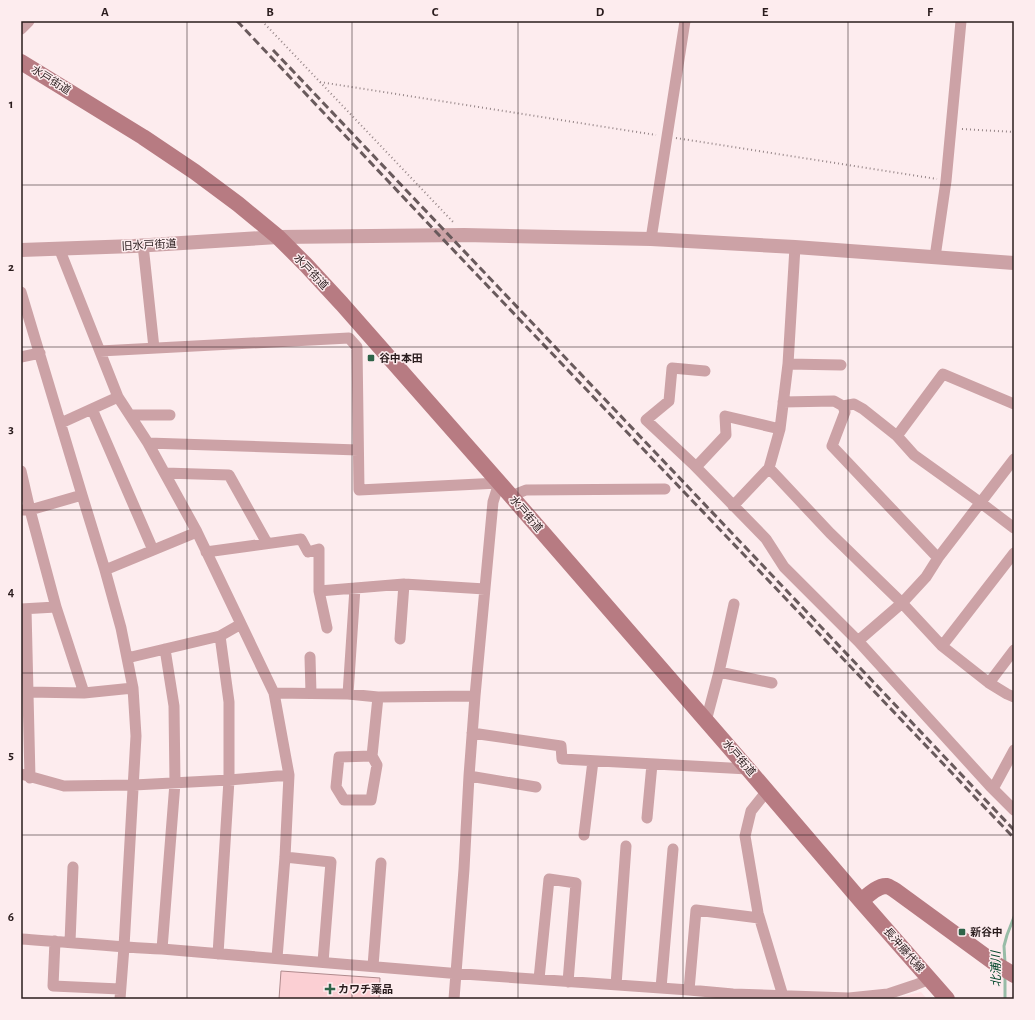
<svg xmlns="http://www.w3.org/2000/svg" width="1035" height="1020" font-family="'Alegreya Sans','Noto Sans JP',sans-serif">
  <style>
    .built { fill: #ffe0e3 }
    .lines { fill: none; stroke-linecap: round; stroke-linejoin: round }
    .stream { stroke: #98bca7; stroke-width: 3 }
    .building { fill: #fbcfd3; stroke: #b08a8d }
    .path { stroke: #968688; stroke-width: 2; stroke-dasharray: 1 3; stroke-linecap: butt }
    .minor { stroke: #cca2a6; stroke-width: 11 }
    .tertiary { stroke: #cca2a6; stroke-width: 14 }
    .secondary { stroke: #b77b82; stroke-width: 16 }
    .rail { stroke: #695a5c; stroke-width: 3; stroke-dasharray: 8 4; stroke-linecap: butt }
    .grid { fill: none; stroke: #2a1c1d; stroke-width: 1; stroke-opacity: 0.55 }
    .poi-dot { fill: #2e6348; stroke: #fdecee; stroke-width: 1.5 }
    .labels { text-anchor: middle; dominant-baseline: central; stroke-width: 3; stroke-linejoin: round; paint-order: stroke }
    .street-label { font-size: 11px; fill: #2a1c1d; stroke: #fdecee }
    .poi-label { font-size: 11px; font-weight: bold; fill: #2a1c1d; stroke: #fdecee; text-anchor: start }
    .water-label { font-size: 12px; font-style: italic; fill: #004529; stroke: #fdecee }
    .neatline { fill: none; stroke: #2a1c1d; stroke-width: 1.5 }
    .grid-label { font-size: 13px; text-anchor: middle; font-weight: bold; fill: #2a1c1d }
  </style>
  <rect width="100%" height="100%" fill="#fdecee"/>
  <path class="built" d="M921,992L927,999H890Z"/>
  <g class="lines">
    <path class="stream" d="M1005,963L1004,946L1007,935L1014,917
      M1005,975V999"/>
  </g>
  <path class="building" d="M281,971L380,978L379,999H279Z"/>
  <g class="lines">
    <path class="path" d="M262,21L454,223
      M320,82L656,135
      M962,129L1014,132
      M676,138L937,179"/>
    <path class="minor" d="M21,29L29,21
      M651,239L685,21
      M143,245L154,348
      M795,247L788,364L780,429L769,468L830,533L902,603L942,646L989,683L1007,694L1014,697
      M59,248L118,397L148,443L197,532L274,693L289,775L285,857L277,958
      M935,257L946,181L961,21
      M21,292L82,495L105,570L121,628L133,688L136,736L124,947L120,999
      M100,351L349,338L357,347L359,490L499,483L493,502L475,696L469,776L464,869L454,999
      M21,357L40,353
      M788,364L841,365
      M705,371L672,368L669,401L646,420L693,464L766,539L784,567L858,641L990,786L1014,810
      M783,402L834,401L843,406L845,412L832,446L938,558
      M843,406L854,404L863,409L897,436L914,455L981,503L1014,528
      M92,409L153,550
      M130,415H170
      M61,423L118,397
      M897,436L943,374L1014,404
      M148,443L358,450
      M696,467L726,435L725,416L780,429
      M21,471L30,510L56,607
      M165,473L229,475L267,543
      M511,496L526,490L665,489
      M733,506L769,468
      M21,510H30L82,495
      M206,552L301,539L308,552L319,549V591L327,628
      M105,570L197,532
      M319,591L404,584L485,589
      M21,609L56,607L84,693L133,688
      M26,609L30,778
      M400,639L404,584
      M858,641L902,603L926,577L938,558L1014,459
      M942,646L1014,553
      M310,657L311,693
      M127,658L220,636L241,624
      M719,672L772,683
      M989,683L1014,650
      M28,692L84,693
      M274,693L348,694L378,697L475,696
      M348,694L355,588
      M706,721L719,672L734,604
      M472,733L561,746L562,759L748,769
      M372,756L377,765L371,800H344L336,787L339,757L372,756L378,697
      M21,774L64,786L134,785L229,780L289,775
      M469,776L536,787
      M993,789L1014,750
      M767,791L751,811L745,836L758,913L783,996
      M647,818L652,764
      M584,835L593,761
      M285,857L331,862L323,962
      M21,939C68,942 115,947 162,949L449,973L689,990L733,994L849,998L888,994L915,985L930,979
      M55,941L53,986L120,989
      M70,942L73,867
      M162,949L175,783L174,706L165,649
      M218,954L229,780V702L220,636
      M373,966L381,863
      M539,979L549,879L576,883L568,982
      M616,985L626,846
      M661,988L673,849
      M689,990L696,910L759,918"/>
    <path class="tertiary" d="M21,250L134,246L278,237L464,235L651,239L795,247L1014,263"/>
    <path class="secondary" d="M21,62L143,137L195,172L238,204L278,237L306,265L342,304L511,496L748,769L861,901L947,999
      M861,901C867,896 878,885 887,886C890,887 893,889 896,891L996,964L1014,975"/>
    <path class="rail" d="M237,21L439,235L1014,838
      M273,50L1014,830"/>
  </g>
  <path class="grid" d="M187,21V999M352,21V999M518,21V999M683,21V999M848,21V999M21,185H1014M21,347H1014M21,510H1014M21,673H1014M21,835H1014"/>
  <g class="poi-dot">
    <rect x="367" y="354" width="8" height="8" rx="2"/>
    <rect x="958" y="928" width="8" height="8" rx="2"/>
    <path d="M328 983h4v4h4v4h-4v4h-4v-4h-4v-4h4z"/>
  </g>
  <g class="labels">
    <g class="street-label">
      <text transform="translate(51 80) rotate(32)">水戸街道</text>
      <text transform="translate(149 245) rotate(-3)">旧水戸街道</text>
      <text transform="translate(311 272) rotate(46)">水戸街道</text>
      <text transform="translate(526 514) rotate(49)">水戸街道</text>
      <text transform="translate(739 758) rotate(49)">水戸街道</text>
      <text transform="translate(904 950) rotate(49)">長沖藤代線</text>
    </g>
    <g class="poi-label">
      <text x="379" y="358">谷中本田</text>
      <text x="970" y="932">新谷中</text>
      <text x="338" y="989">カワチ薬品</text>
    </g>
    <g class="water-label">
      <text transform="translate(996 969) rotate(-91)">北浦川</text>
    </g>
  </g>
  <rect width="1035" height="1020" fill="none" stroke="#fdecee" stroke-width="44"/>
  <rect x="22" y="22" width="991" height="976" class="neatline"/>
  <g class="grid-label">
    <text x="105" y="16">A</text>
    <text x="270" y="16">B</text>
    <text x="435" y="16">C</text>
    <text x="600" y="16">D</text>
    <text x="765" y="16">E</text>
    <text x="930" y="16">F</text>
    <text x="11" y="108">1</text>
    <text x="11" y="271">2</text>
    <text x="11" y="433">3</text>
    <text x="11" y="596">4</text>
    <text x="11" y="759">5</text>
    <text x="11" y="921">6</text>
  </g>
</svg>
